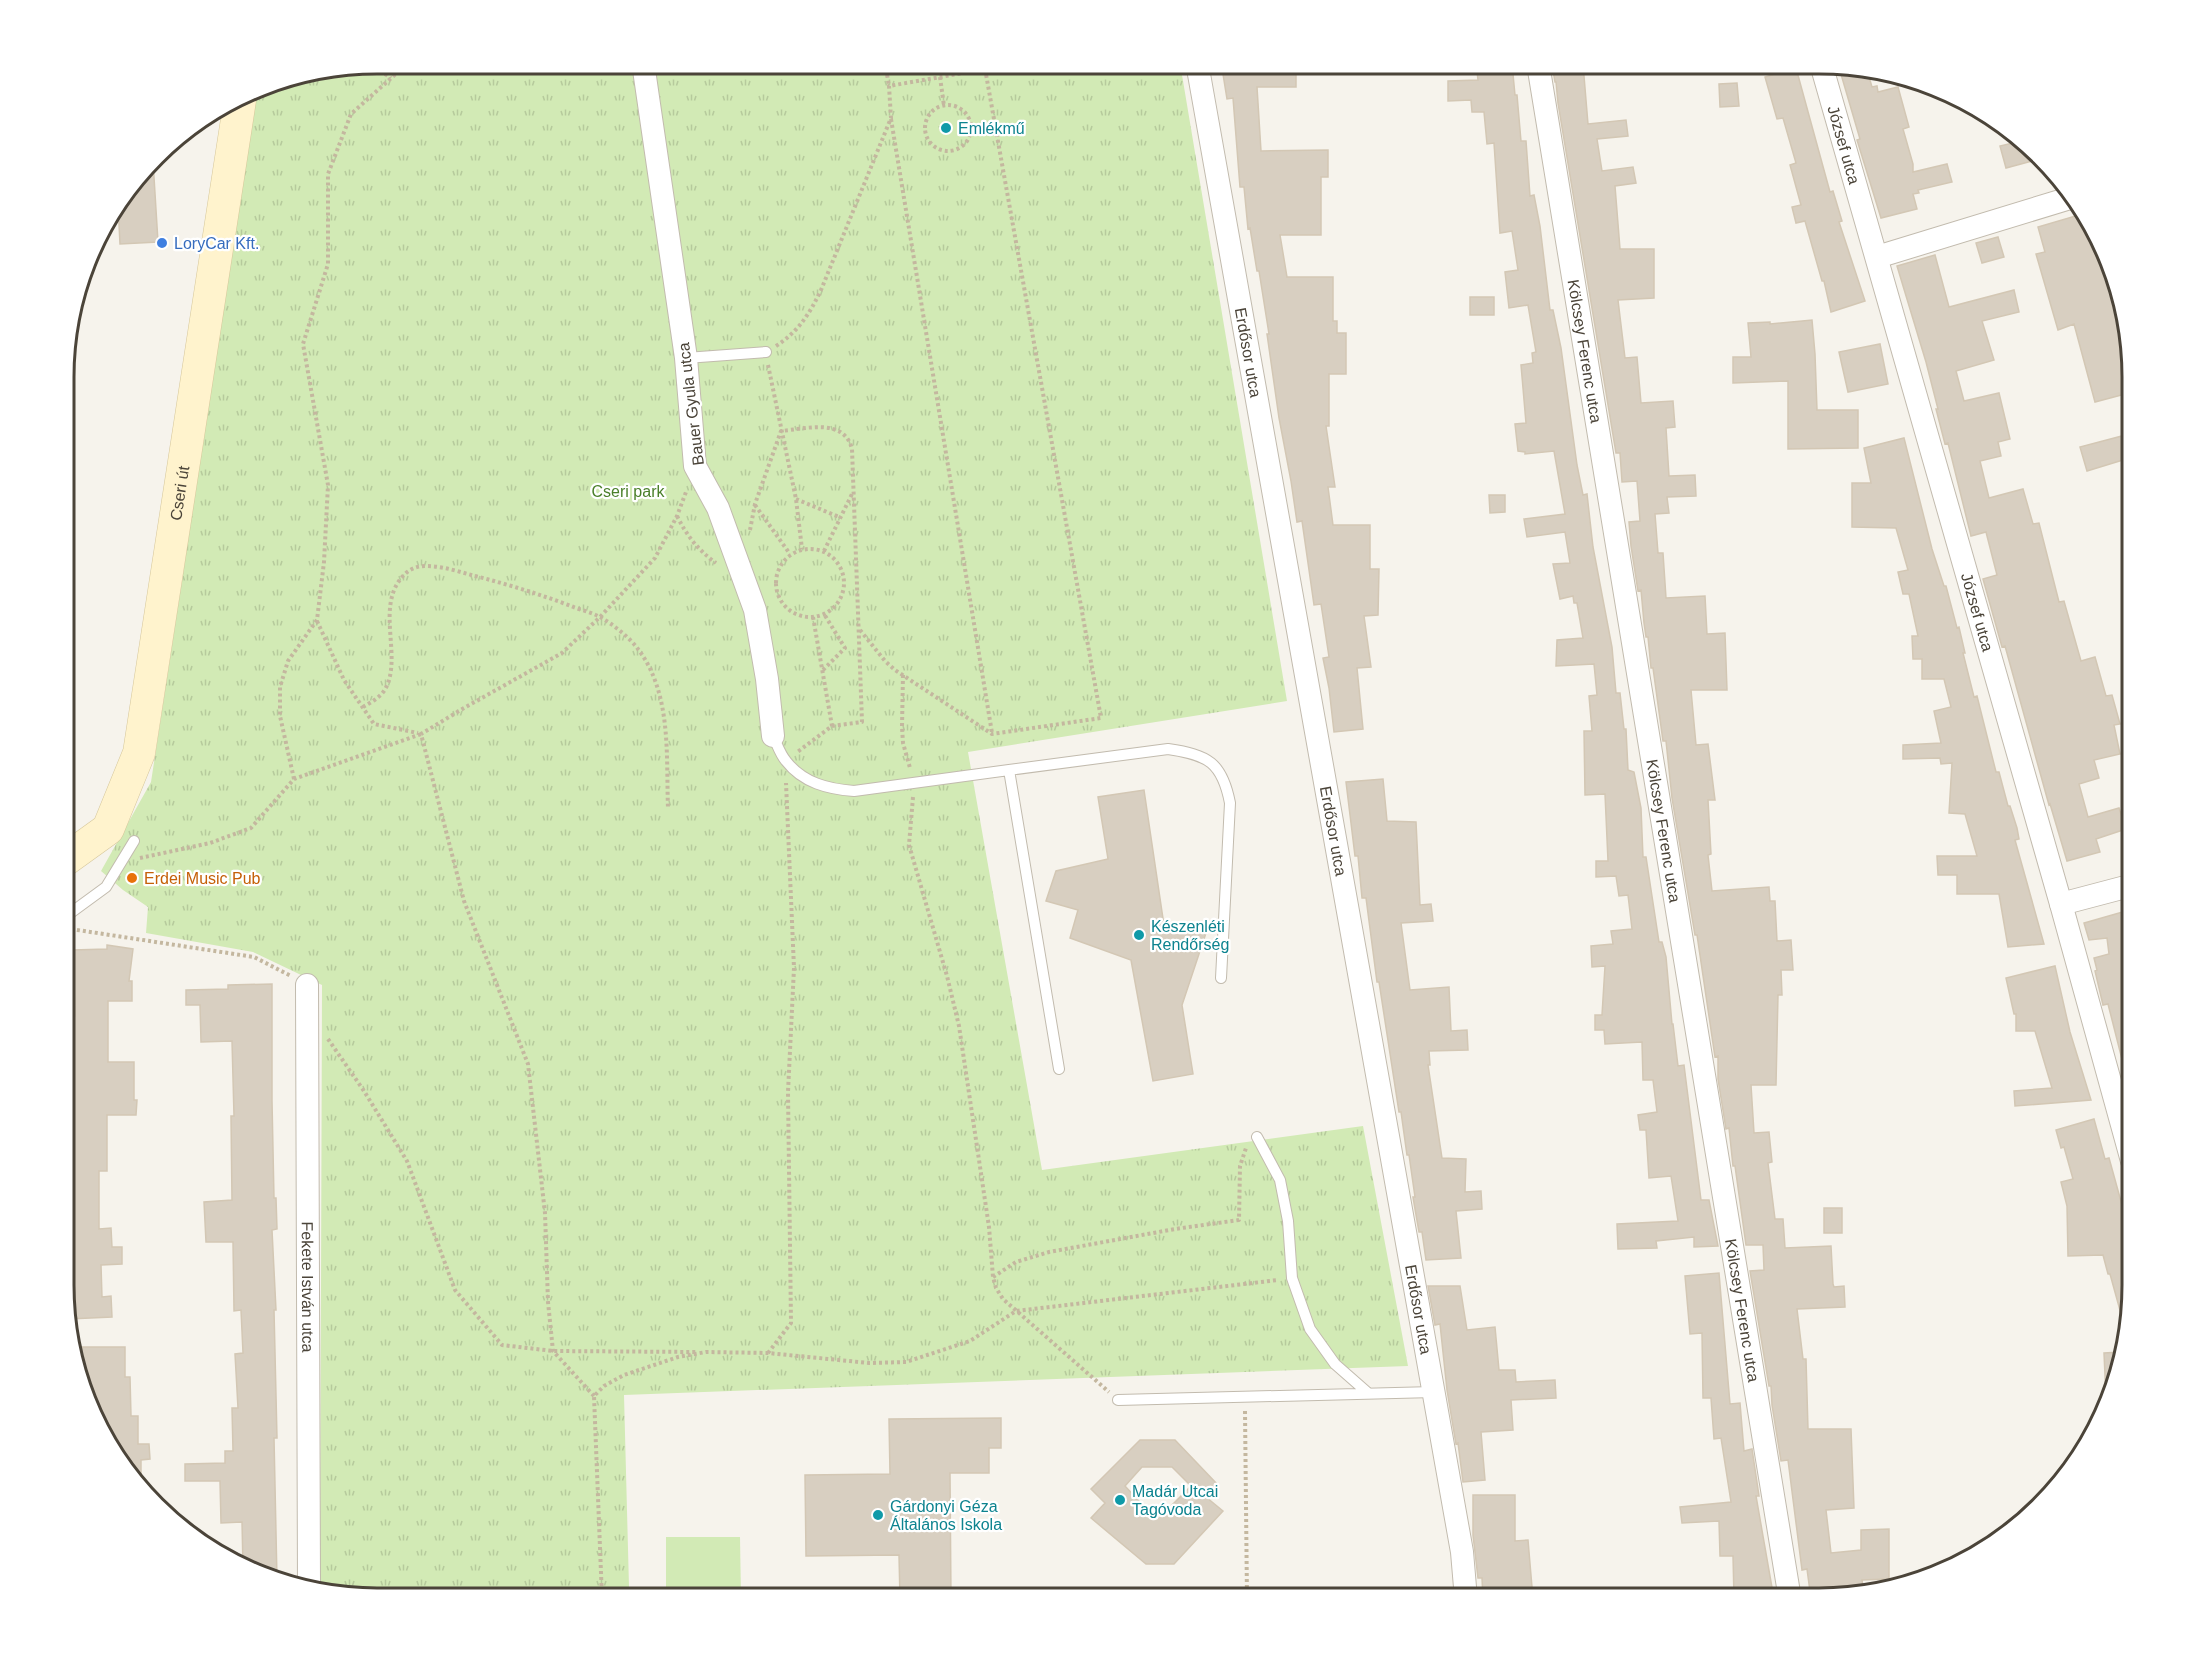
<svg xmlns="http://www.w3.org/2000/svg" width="2196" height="1662" font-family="Helvetica,sans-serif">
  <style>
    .grass { fill: url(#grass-tufts) }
    .pitch { fill: #d2eab5 }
    .building { fill: #d8cfc1; stroke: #d3c7b4; stroke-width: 1.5; fill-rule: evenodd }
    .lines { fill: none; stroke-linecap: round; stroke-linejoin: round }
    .lane-casing { stroke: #c2bbae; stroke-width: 12 }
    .street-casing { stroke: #c2bbae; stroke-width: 24 }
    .secondary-casing { stroke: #d6c79b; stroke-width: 33 }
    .path { stroke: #c4b79f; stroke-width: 4; stroke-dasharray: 3 3; stroke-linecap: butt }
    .lane { stroke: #fff; stroke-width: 10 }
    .street { stroke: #fff; stroke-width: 22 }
    .secondary { stroke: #fff3cd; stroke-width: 32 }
    .culture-dot { fill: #0f9aa8; stroke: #fff; stroke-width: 2 }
    .shop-dot { fill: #3f7fe0; stroke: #fff; stroke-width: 2 }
    .food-dot { fill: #e8710a; stroke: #fff; stroke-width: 2 }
    .labels { text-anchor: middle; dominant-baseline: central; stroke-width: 4.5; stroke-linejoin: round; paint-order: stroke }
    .culture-label { font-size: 16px; fill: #0d838f; stroke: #fff; text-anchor: start }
    .street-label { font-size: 16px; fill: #4b4439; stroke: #fff }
    .shop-label { font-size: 16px; fill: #366cbe; stroke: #fff; text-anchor: start }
    .park-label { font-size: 16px; fill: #4a7f2a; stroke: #fff }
    .food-label { font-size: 16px; fill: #c56008; stroke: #fff; text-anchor: start }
    .rim { fill: none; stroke: #4b4439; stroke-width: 3 }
  </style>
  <defs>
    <pattern id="grass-tufts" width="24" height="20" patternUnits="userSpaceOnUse" patternTransform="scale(1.5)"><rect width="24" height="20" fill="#d2eab5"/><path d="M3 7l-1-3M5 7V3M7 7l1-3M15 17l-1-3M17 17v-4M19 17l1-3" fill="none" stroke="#b6ca9c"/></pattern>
  </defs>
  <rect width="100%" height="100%" fill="#f6f3ec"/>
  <path class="grass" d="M377,63H1180L1287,701L968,752L1042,1170L1363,1126L1408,1366L624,1395L629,1587L320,1588L322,985L253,952L146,933L148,907L123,890L101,871L151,782L257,91L275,80Z"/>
  <path class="pitch" d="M666,1537H740L741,1599L666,1598Z"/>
  <path class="building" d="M1257,63H1296V87H1257L1261,151L1328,150V177H1321V235H1280L1287,277H1333V321H1337V333H1346V374H1329V426H1326L1335,487H1328L1333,525H1370V569H1379L1378,615L1364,616L1371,667L1357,668L1363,729L1334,732L1329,688L1323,658L1329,657L1321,604L1314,605L1302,521L1297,522L1291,481L1279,418L1267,334H1269L1259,271H1257L1250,228L1248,229L1244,187H1240L1233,98L1227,99L1222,68Z
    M1476,63L1512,64L1515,95H1517L1521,141H1526L1530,196L1534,195L1540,226L1550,310H1553L1561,348L1577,465L1583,495L1587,494L1593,547L1612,647L1616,693H1620L1624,729H1626L1628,770L1634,772L1641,808L1643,857H1646L1659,942H1662L1666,957L1672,1024H1673L1678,1066L1684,1065L1701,1200H1709L1718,1246L1694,1247V1237L1656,1241L1657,1248L1618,1249L1617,1224L1678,1221L1671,1176L1649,1178L1646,1130H1640L1638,1115L1657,1112L1653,1080H1643L1642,1042L1605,1044L1604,1030H1595V1015H1602L1605,966L1592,967L1591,946L1613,944L1611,931L1632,929L1628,895L1619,896L1616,876L1596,877V861H1608L1605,794L1585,795L1584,731H1592L1589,696L1597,695L1594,664L1556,666L1557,640L1583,638L1577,603H1574L1573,596L1560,599L1553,564L1570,563L1565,532L1527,537L1524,519L1565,514L1554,451L1525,454V452L1518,451L1515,424L1526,423L1521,365L1533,363L1532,353L1536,352L1528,305L1509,308L1505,272L1518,270L1512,231L1500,233L1494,143L1487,144L1484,112H1472L1471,100L1448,101V81L1478,80Z
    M1552,64H1583L1588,124L1626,120L1628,136L1597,139L1602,171L1633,167L1636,183L1615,186L1620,249H1654V298L1618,300L1625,358L1637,357L1641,403L1673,401L1675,427L1666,428L1669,476L1695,475L1696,496L1667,497L1669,513L1655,514L1658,553H1663L1666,598L1705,596L1707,634L1725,633L1727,690H1691L1696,745L1708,744L1715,800H1708L1711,854L1708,855L1712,891L1769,887L1770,901H1775L1777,941L1791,940L1793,970H1781L1782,995H1778L1776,1085H1751L1754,1133L1769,1132L1772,1162L1768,1163L1775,1219H1783L1785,1248L1831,1246L1833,1284L1834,1287L1844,1286L1845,1307L1797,1309L1803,1359H1806L1808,1429H1851L1854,1508L1826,1510L1831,1553L1861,1550V1530L1889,1529V1579L1862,1580L1864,1592L1811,1599L1807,1569L1802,1570L1788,1460L1781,1461L1772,1405L1771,1386H1769L1750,1271L1764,1270L1763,1245H1746L1735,1166H1733L1729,1128L1726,1129L1718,1079V1056L1715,1057L1697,935H1695L1672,798L1666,741H1663L1653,668H1651L1648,637H1646L1644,623L1641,590L1638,591L1631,546L1629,522L1640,521L1637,481L1622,482L1620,453H1616L1558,103L1556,82H1555Z
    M1838,64L1867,70L1872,87L1877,86L1878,92L1898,87L1909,127L1903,129L1913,164V172L1947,164L1952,182L1918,190L1919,193L1913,194L1917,209L1881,218L1857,140L1860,139Z
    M1796,68L1830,192L1833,191L1842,221L1839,222L1865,301L1831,312L1824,281H1822L1805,221L1796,223L1792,207L1801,205L1790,165L1796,163L1783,118L1777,119L1765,77Z
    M1737,83L1739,106L1720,107L1719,84Z
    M2025,140L2040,159L2006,168L2000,146Z
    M153,161L158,242L120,244L118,204Z
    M2082,214L2101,238L2122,296L2133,376V392L2095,402L2074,324L2058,330L2036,254L2045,252L2038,227Z
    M1998,237L2004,257L1982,263L1976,243Z
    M1935,255L1949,307L2014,290L2019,312L1982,321L1994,360L1956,371L1964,401L1999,393L2010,439L1998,442L2001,456L1980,461L1989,498L2023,489L2033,524L2039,523L2059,602L2064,601L2081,661L2095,657L2106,696L2112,695L2120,724L2114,725L2120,754L2094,760L2099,778L2079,784L2088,817L2119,808L2126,829L2096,839L2100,852L2067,861L2050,804L2049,805L2005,646L2002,647L1983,579L1997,575L1986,532L1971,536L1948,443L1945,444L1936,409H1938L1926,362L1897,266Z
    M1470,297H1494V315H1470Z
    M1812,320L1815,354L1817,410H1858V448L1788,449V381L1733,383V357H1751L1748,323L1770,322V324Z
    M1880,344L1888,384L1848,392L1839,352Z
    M2133,433V457L2087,471L2080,447Z
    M1904,438L1932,549L1944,586H1946L1957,628L1959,627L1965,653H1963L1974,697L1977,696L1996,772H1999L2008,806H2010L2017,828L2019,839L2015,840L2044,944L2008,947L1999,894H1957V875H1938L1937,856H1977L1965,814L1949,813L1952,763L1941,764L1940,758L1903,759V745L1941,743L1934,711L1951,707L1944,679H1922V659H1913L1912,636H1918L1909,594H1903L1898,572L1908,570L1896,528L1852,527V483H1871L1864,448Z
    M1489,495H1505V512L1490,513Z
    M1383,779L1387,821L1416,822L1420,905L1431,904L1433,921L1401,923L1410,990L1449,987L1451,1031L1467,1030L1468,1050L1429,1051L1430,1065H1428L1442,1158L1466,1159L1465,1192L1481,1191L1482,1209L1456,1211L1461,1258L1426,1260L1422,1232H1419L1415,1209L1413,1197H1415L1409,1155H1407L1401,1112H1399L1379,982H1377L1366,898H1362L1358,856H1355L1346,782Z
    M1144,790L1165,932L1209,924L1182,1005L1193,1074L1153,1081L1131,960L1070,938L1078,910L1046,901L1056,871L1108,859L1098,797Z
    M2133,909V929L2125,931L2133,955L2132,1078L2127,1079L2108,1004L2103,1005L2095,971L2097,970L2094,958L2109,954L2107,938L2089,940L2084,923Z
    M107,945L133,949L129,981H132V1001H108V1062H134V1100H137L136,1115H107V1171H99V1229L111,1228L112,1247H122V1264L101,1265L102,1297L111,1296L112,1317L69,1319L68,1230H72L73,1153L71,1062H73V1016H75L73,950L107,949Z
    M2055,966L2070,1032L2091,1100L2015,1106L2014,1091L2052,1088L2035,1031H2016V1014H2014L2006,978Z
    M272,984V1101L274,1198H276L277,1229L272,1230L276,1310H274L277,1438H274L277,1580L257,1575L243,1566L242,1522L221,1523L220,1481H185V1464L225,1463V1451H233L232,1408H238L235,1354L243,1353L241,1310L234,1311L233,1242H206L204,1202L232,1200L231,1116H234L232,1041L201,1042L200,1005H186V990L228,989V985Z
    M2094,1119L2105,1159L2109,1158L2130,1234H2132V1306L2126,1332L2110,1274H2108L2103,1255L2068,1256L2067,1206L2061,1182L2073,1179L2064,1147L2061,1148L2056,1130Z
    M1824,1208H1842V1233H1824Z
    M1719,1273L1730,1404L1740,1403L1744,1451L1752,1449L1759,1496H1756L1774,1599L1734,1598L1733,1556H1720L1719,1521L1682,1523L1680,1507L1731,1502L1721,1438L1714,1439L1711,1398H1703L1702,1333L1690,1334L1685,1276Z
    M1428,1286H1460L1467,1330L1495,1327L1499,1370H1515L1516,1382L1555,1380L1556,1398L1511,1400L1513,1430L1481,1432L1485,1480L1463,1482L1458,1443L1456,1444L1447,1390L1440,1324L1435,1325Z
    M75,1347H125V1377H130L131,1416H138V1444H149L150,1459L141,1460V1484L95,1424Z
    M2121,1352L2111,1399L2106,1398L2104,1353Z
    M1001,1418V1448H989V1473H950L951,1599H900L899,1555L806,1556L805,1475L890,1474L889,1419Z
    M1140,1440H1175L1218,1485L1206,1497L1223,1511L1174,1564H1146L1091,1518L1105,1503L1091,1489ZM1142,1467H1172L1191,1486L1165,1512L1150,1513L1125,1486Z
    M1473,1495H1515V1541L1528,1540L1533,1599H1483L1482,1578H1478L1473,1535Z"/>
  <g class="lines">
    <g class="lane-casing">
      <path id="lane" d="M686,358L766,352
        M773,736C777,744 780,754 786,761C803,783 828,789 854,791L1009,770L1059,1069
        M1009,770L1168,749C1208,755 1222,762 1230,803L1221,978
        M65,917L106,887L134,841
        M1257,1137L1280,1180L1288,1221L1292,1278L1310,1329L1335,1364L1368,1393
        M1118,1400L1434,1392"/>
    </g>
    <g class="street-casing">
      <g id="street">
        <path d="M643,63L686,358L695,466L718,508L755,610L767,679L773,736"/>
        <path id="s1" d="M1197,63L1462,1552L1466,1599"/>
        <path id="s2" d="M1538,64L1790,1599"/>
        <path id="s3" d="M1821,64L2061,904L2132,1161"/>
        <path d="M1877,257L2070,198"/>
        <path d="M2061,904L2133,885"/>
        <path id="s4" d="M307,985L309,1587"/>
      </g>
    </g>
    <g class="secondary-casing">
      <g id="secondary">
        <path id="s5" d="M65,860L108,829L139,753L240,100"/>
      </g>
    </g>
    <path class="path" d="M885,63L889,86
      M370,64L391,78
      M940,77L944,106
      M925 128a23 23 0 1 1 46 0a23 23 0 1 1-46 0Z
      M891,119L992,733
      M776,346C799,331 810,313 821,290L891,118L889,86L1021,63
      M768,365L796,499L802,549
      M796,499L839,517
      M755,505L790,554
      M677,516C687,536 698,550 716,563
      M750,530L755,504L781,431C805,429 844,417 852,449L862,722L832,726L796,753
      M776 583a34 34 0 1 1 68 0a34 34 0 1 1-68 0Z
      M824,551L853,492
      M813,617L832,726
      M317,621L344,680L374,724L418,733
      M860,630L885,661L895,670L992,734L1101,718L984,63
      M823,670L845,648L824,614
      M903,675L902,727L903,743L910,768
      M363,707C370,703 379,698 384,691C405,658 372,604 406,573C412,568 418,566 426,566C443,566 460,572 475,576C507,584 539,594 571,606C580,610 591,612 600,617C614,625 629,637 638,649C672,694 666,755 668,808
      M294,779L280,716V687L288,661L317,620L324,562L328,485L303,344L328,264V174L351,114L408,63
      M913,797L909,845L947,976L959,1026L989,1227L993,1277L996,1288L1003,1299L1109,1392
      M140,858L210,843L251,828L294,779L421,734
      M71,929L254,957L291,976
      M328,1039L364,1091L407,1161L455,1290L502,1345L553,1351L697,1352
      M993,1277L1016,1262L1049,1252L1175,1229L1239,1220L1240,1166L1246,1148
      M768,1353L791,1323L788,1092L794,968L786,783
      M594,1396L553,1351L548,1302L545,1213L528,1064L464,901L421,734L464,708L562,653L600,617L655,558L677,516L686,492
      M1245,1411L1247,1599
      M602,1598L594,1396L604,1386L624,1375L678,1357L706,1352L768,1353L869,1363L906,1362L970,1341L1016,1311L1278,1280"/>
    <use href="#lane" class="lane"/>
    <use href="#street" class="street"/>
    <use href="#secondary" class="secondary"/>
  </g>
  <g class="culture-dot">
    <circle cx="946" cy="128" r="6"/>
    <circle cx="1139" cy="935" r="6"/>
    <circle cx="1120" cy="1500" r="6"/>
    <circle cx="878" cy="1515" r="6"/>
  </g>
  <circle class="shop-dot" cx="162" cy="243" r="6"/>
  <circle class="food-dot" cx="132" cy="878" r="6"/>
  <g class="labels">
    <g class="culture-label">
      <text x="958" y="128">Emlékmű</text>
      <text x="1151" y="926">Készenléti<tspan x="1151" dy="18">Rendőrség</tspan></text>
      <text x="1132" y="1491">Madár Utcai<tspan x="1132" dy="18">Tagóvoda</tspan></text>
      <text x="890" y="1506">Gárdonyi Géza<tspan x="890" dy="18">Általános Iskola</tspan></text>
    </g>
    <g class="street-label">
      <text stroke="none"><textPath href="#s3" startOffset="84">József utca</textPath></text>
      <text stroke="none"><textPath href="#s1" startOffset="294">Erdősor utca</textPath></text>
      <text stroke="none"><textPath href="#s2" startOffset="291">Kölcsey Ferenc utca</textPath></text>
      <text transform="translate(691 404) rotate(-97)">Bauer Gyula utca</text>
      <text stroke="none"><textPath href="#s5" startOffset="398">Cseri út</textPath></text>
      <text stroke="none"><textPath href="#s3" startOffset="570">József utca</textPath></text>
      <text stroke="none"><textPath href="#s1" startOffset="780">Erdősor utca</textPath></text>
      <text stroke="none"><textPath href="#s2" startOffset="777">Kölcsey Ferenc utca</textPath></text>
      <text stroke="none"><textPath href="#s4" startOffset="302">Fekete István utca</textPath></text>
      <text stroke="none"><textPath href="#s1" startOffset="1266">Erdősor utca</textPath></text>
      <text stroke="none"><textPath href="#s2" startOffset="1263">Kölcsey Ferenc utca</textPath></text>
    </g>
    <g class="shop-label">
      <text x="174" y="243">LoryCar Kft.</text>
    </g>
    <g class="park-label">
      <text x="628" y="491">Cseri park</text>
    </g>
    <g class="food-label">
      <text x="144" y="878">Erdei Music Pub</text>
    </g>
  </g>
  <path d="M0 0H2196V1662H0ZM377 74H1819A303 303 0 0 1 2122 377V1285A303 303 0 0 1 1819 1588H377A303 303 0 0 1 74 1285V377A303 303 0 0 1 377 74Z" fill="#fff" fill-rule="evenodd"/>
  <path class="rim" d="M377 74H1819A303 303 0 0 1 2122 377V1285A303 303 0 0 1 1819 1588H377A303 303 0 0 1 74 1285V377A303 303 0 0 1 377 74Z"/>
</svg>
